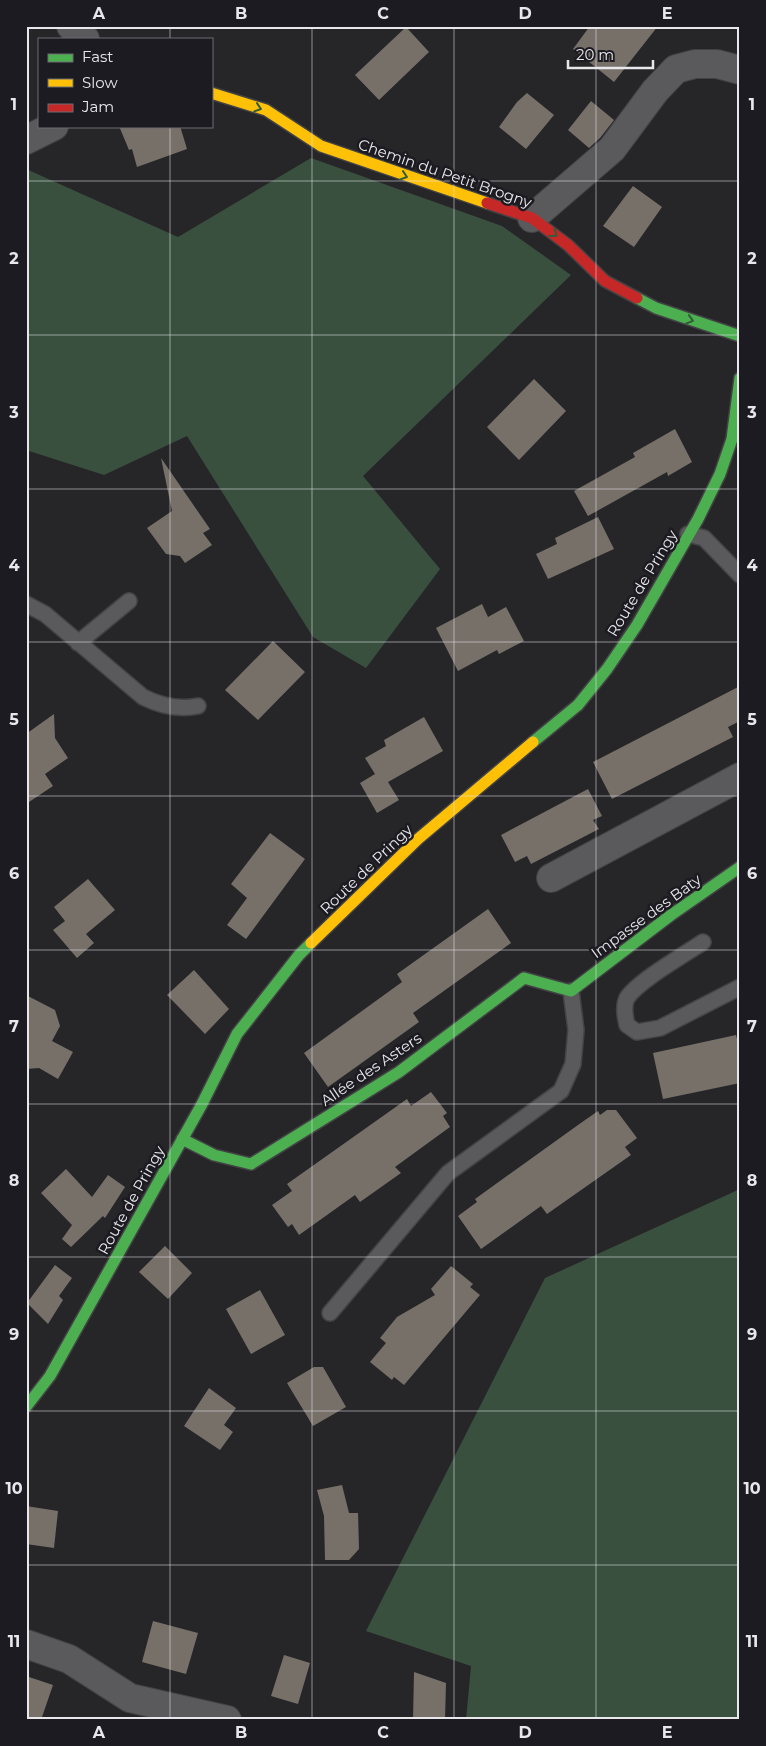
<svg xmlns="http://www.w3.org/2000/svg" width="766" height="1746" font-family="Montserrat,sans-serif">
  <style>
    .green { fill: #39503f }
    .building { fill: #777069 }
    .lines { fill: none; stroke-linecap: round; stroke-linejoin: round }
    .lane-casing { stroke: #434346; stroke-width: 18 }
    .street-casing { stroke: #434346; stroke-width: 30 }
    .fast-casing { stroke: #434346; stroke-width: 14 }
    .slow-casing { stroke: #434346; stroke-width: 14 }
    .jam-casing { stroke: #434346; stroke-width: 14 }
    .lane { stroke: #5a5a5d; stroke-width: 15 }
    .street { stroke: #5a5a5d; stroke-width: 28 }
    .fast { stroke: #4caf50; stroke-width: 11 }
    .slow { stroke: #ffc107; stroke-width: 11 }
    .jam { stroke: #c62828; stroke-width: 11 }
    .oneway { stroke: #315e36 }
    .grid { fill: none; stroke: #e8e8ec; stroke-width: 1; stroke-opacity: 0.55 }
    .labels { text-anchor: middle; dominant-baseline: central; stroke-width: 5; stroke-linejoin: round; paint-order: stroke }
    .street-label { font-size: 15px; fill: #e8e8ec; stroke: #1b1b21 }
    .neatline { fill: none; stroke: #e8e8ec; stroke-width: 2 }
    .grid-label { font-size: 16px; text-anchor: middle; font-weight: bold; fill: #e8e8ec }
  </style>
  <rect width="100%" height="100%" fill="#262629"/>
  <path class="green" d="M311,158L502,226L571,275L363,476L440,569L366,668L313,637L187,436L104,475L26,450V169L178,237Z
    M740,1189V1720H466L471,1666L366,1631L545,1278Z"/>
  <path class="building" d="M590,26H658L614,82L573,49Z
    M406,27L429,52L379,100L355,75Z
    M527,93L554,115L526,149L499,127L517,102Z
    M591,101L614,120L600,138L589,148L568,130Z
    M119,126H180L187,149L137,167L132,149L129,150Z
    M633,186L662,207L634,247L603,226Z
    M534,379L566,411L519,460L487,427Z
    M675,429L692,462L668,476L667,472L588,516L574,491L635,457L633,453Z
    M161,458L210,529L203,533L212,545L185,563L180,556L166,554L147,528L172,511Z
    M598,517L614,549L548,579L536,554L557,544L555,538Z
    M482,604L488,617L506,607L524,641L499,654L497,650L458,671L436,628Z
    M273,641L305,672L258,720L225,690Z
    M740,686V721L728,727L733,737L612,799L593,762Z
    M54,714L55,738L68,758L45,774L53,786L26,804V734Z
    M424,717L443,751L388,782L399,800L377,813L360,783L375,774L365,758L386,746L384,740Z
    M588,789L602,816L593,820L599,829L531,864L527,856L515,862L501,835Z
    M270,833L305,859L246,939L227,925L247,898L231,884Z
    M88,879L115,910L86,934L94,943L77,958L53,930L65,921L54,907Z
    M488,909L511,943L413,1013L419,1022L328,1087L304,1053L402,982L397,974Z
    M194,970L229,1009L205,1034L167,995Z
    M26,995L55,1010L60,1026L52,1041L73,1052L58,1079L39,1068L26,1069Z
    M736,1035L740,1050V1083L663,1099L653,1053Z
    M431,1092L447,1113L443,1116L450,1127L395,1167L401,1173L360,1202L355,1195L299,1235L292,1224L288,1227L272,1205L292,1191L287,1184L407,1099L411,1106Z
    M607,1110H616L637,1138L625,1147L631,1155L547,1214L541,1206L481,1249L458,1216L477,1202L475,1199L578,1125L598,1111L600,1115Z
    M66,1169L92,1197L108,1175L125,1187L105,1218L103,1216L71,1247L62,1239L72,1225L41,1193Z
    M165,1246L192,1273L168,1299L139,1272Z
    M55,1265L72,1278L59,1296L63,1300L48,1324L27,1303Z
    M451,1266L473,1284L470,1287L480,1295L404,1385L394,1377L392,1380L370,1362L386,1343L380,1338L397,1317L435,1295L431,1289Z
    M260,1290L285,1335L251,1354L226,1309Z
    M314,1367H323L346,1407L313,1426L287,1383Z
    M209,1388L236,1408L224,1425L233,1432L220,1450L184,1426Z
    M342,1485L349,1513H358L359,1549L349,1560H325L324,1516L317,1490Z
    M26,1506L58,1511L54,1548L26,1544Z
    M153,1621L198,1633L186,1674L142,1662Z
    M284,1655L310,1663L298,1704L271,1696Z
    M414,1672L446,1683L445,1720H413Z
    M26,1676L53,1685L41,1720H26Z"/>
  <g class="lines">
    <g class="lane-casing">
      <path id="lane" d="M688,534L704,538L740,575
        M26,604L45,614L143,697C161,706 179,710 198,706
        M78,643L129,601
        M703,942C684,955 638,981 627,998C623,1006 625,1017 627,1025L637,1032L660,1028L740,987
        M330,1313L448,1173L561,1091L573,1064L576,1030L571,991"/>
    </g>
    <g class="street-casing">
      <path id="street" d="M71,26L85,39
        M26,140L54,126
        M532,218L612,149L655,91L676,69L695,64H717L740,70
        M551,878L740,777
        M26,1644L69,1659L130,1698L227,1720"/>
    </g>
    <g class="fast-casing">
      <path id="fast" d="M637,298L656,308L740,336
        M533,742L578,705L607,669L637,625L698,519L720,474L732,439L740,378
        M182,1139L214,1155L251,1164L399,1072L524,978L571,991L671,915L740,867
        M26,1407L50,1376L202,1104L237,1034L299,955L311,943"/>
    </g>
    <g class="slow-casing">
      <path id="slow" d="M211,93L266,110L321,146L487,203
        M311,943L418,839L533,742"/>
    </g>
    <g class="jam-casing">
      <path id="jam" d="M487,203L532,218L568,245L605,281L637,298"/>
    </g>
    <use href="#lane" class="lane"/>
    <use href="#street" class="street"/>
    <use href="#fast" class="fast"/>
    <use href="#slow" class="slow"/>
    <use href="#jam" class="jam"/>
  </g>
  <defs><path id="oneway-chevron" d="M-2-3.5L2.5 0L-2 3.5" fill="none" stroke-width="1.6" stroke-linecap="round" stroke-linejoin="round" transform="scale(1.25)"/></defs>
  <g class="oneway">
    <use href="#oneway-chevron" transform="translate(258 108) rotate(18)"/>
    <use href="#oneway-chevron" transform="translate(404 176) rotate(18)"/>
    <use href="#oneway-chevron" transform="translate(554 234) rotate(37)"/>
    <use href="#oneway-chevron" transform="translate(690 320) rotate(17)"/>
  </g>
  <path class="grid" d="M170,26V39M312,26V1720M454,26V1720M596,26V1720M170,126V1720M26,181H740M26,335H740M26,489H740M26,642H740M26,796H740M26,950H740M26,1104H740M26,1257H740M26,1411H740M26,1565H740"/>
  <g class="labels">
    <g class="street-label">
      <text transform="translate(445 173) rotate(19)">Chemin du Petit Brogny</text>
      <text transform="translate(642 583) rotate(-59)">Route de Pringy</text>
      <text transform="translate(366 869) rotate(-44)">Route de Pringy</text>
      <text transform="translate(646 916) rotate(-36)">Impasse des Baty</text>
      <text transform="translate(371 1069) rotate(-34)">Allée des Asters</text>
      <text transform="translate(131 1200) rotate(-61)">Route de Pringy</text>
    </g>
  </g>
  <rect width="766" height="1746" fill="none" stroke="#1b1b21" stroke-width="55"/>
  <rect x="38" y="38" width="175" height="90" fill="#1b1b21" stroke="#6d6d72"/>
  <rect x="48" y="54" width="25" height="8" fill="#4caf50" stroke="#6d6d72"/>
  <text x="82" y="62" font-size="15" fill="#e8e8ec">Fast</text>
  <rect x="48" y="79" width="25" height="8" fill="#ffc107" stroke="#6d6d72"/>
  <text x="82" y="88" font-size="15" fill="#e8e8ec">Slow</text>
  <rect x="48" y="104" width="25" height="8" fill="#c62828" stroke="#6d6d72"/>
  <text x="82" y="112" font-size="15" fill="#e8e8ec">Jam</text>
  <path d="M568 60v8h85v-8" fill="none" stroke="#e8e8ec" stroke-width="2.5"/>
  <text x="576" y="60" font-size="15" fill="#e8e8ec" stroke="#1b1b21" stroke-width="4" paint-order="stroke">20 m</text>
  <rect x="28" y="28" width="710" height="1690" class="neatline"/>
  <g class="grid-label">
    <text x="99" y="19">A</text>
    <text x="241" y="19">B</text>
    <text x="383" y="19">C</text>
    <text x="525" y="19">D</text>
    <text x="667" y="19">E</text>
    <text x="14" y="110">1</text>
    <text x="752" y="110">1</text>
    <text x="14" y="264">2</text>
    <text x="752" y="264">2</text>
    <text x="14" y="418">3</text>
    <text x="752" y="418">3</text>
    <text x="14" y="571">4</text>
    <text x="752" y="571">4</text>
    <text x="14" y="725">5</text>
    <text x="752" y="725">5</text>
    <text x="14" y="879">6</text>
    <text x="752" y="879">6</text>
    <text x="14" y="1032">7</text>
    <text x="752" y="1032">7</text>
    <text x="14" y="1186">8</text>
    <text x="752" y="1186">8</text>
    <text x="14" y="1340">9</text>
    <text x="752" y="1340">9</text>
    <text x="14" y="1494">10</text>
    <text x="752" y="1494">10</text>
    <text x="14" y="1647">11</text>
    <text x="752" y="1647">11</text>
    <text x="99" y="1738">A</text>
    <text x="241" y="1738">B</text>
    <text x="383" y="1738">C</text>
    <text x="525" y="1738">D</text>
    <text x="667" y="1738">E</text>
  </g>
</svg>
